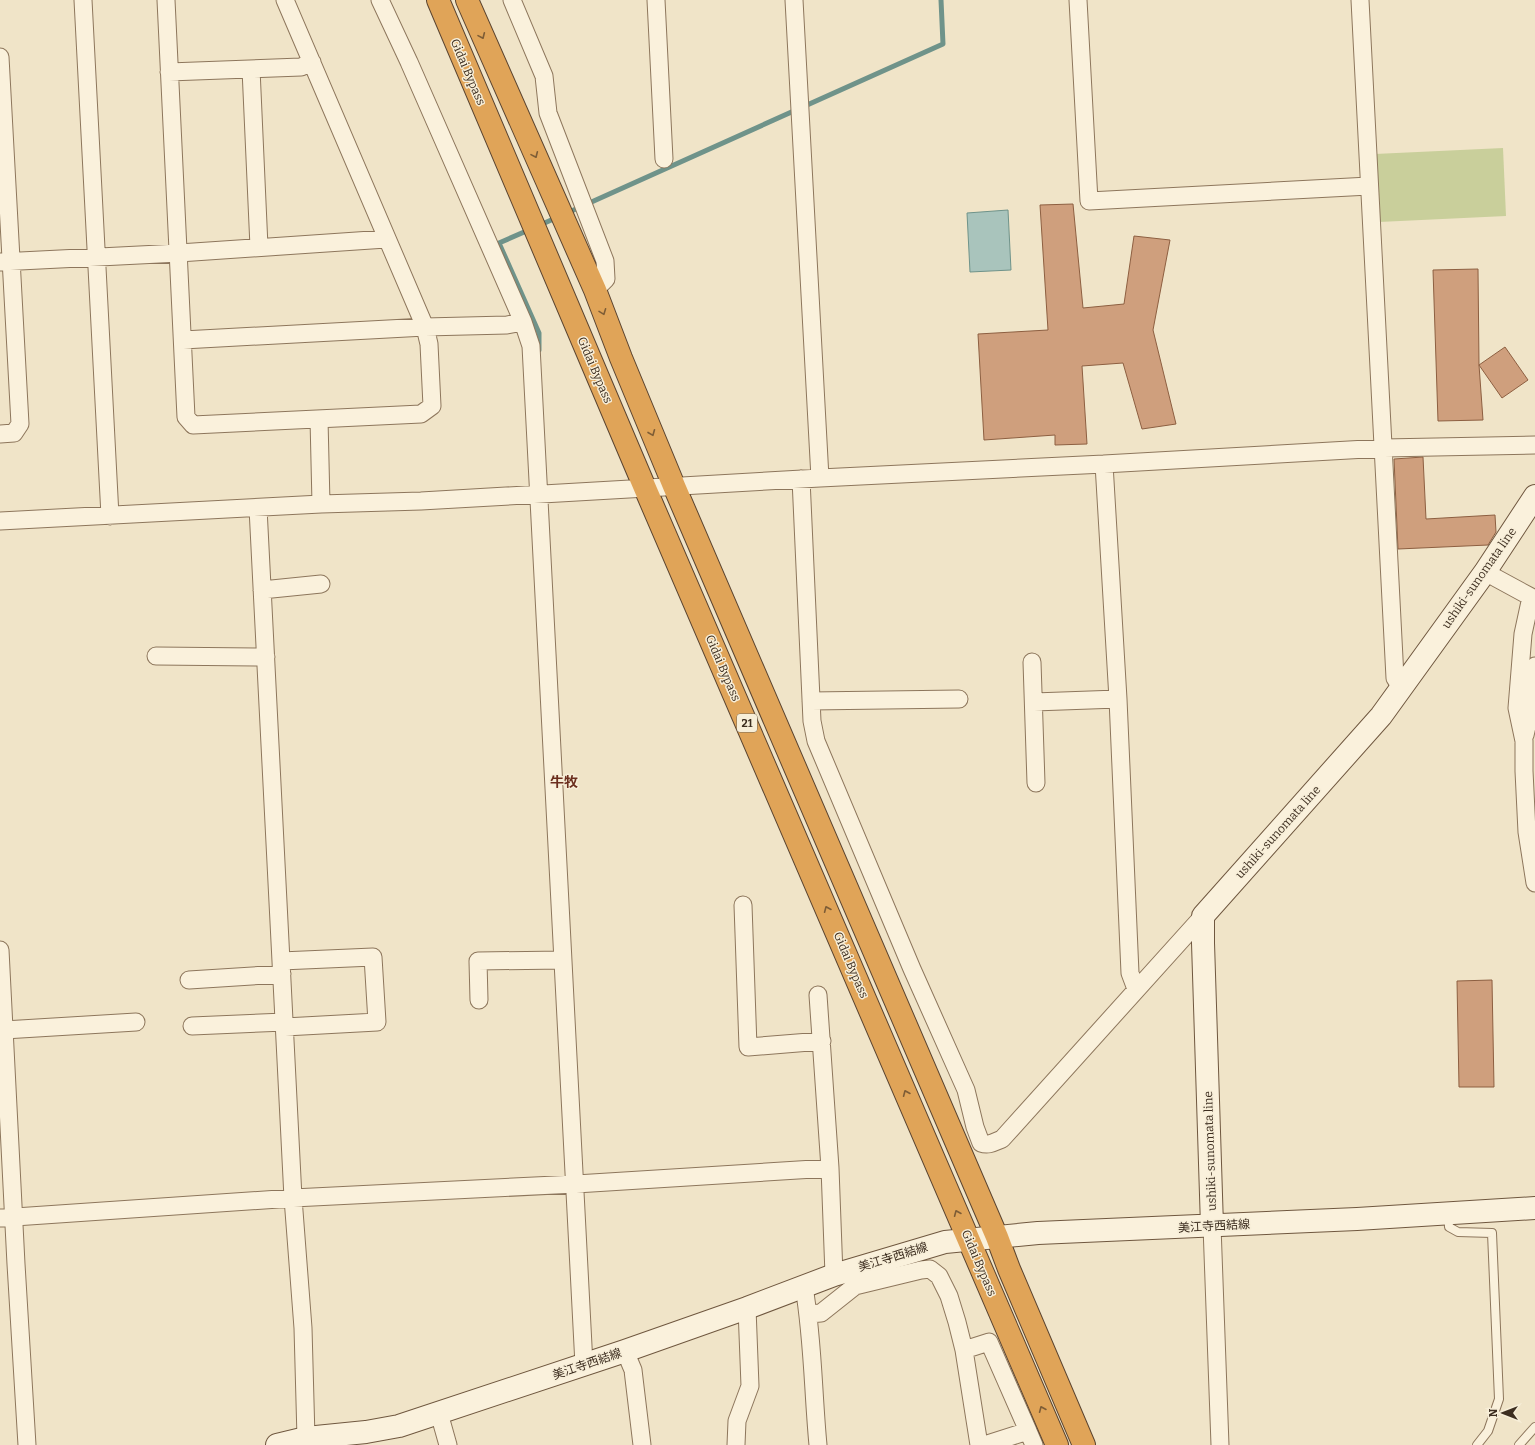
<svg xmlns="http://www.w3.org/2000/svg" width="1535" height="1445" font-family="Bitter,'Noto Sans JP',serif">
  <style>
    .green { fill: #c9cf9b }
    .water { fill: #a9c4bc; stroke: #6f938a }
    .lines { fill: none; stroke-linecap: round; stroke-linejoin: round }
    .stream { stroke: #6f938a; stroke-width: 5 }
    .building { fill: #cf9f7d; stroke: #8d5f41 }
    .lane-casing { stroke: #8d765c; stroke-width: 10 }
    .street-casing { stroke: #8d765c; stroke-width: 19 }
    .secondary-casing { stroke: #6f573f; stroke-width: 24 }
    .highway-casing { stroke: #5b4430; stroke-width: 24 }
    .lane { stroke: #faf1dc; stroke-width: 8 }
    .street { stroke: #faf1dc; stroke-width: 17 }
    .secondary { stroke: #faf1dc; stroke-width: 22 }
    .highway { stroke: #e0a458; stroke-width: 22 }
    .oneway { stroke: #7e5d36 }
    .labels { text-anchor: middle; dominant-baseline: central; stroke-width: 3; stroke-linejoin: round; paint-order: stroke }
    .shield { fill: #f7eed8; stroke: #756857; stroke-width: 1 }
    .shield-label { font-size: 11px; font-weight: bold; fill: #3d2e20 }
    .street-label { font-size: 12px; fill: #3d2e20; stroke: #f7eed8 }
    .quarter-label { font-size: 14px; font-weight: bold; fill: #6b2e1e; stroke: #f7eed8 }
  </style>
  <rect width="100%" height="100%" fill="#f0e4c8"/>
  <path class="green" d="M1503,148L1506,216L1379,222L1375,154Z"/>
  <path class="water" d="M1008,210L1011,270L970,272L967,213Z"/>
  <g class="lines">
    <path class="stream" d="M567,213L943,44L941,0
      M540,225L558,217
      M531,229L499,243L539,333V350"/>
  </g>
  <path class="building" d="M1073,204L1083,308L1124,304L1134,236L1170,240L1153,330L1176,424L1142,429L1123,363L1082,366L1087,444L1055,445V435L984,440L978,334L1048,330L1040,205Z
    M1478,269L1479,365L1483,420L1438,421L1433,270Z
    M1505,347L1528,380L1502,398L1479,365Z
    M1423,457L1426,519L1495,515L1496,532L1488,545L1398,549L1394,459Z
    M1492,980L1494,1087H1459L1457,981Z"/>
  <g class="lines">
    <g class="lane-casing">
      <path id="lane" d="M1448,1214L1449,1227L1458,1232L1492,1233L1499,1399L1488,1431L1477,1445
        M1519,1445L1535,1427"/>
    </g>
    <g class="street-casing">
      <path id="street" d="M83,0L110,516
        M166,0L186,417L193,425L421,414L432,406L429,344L425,327L285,0
        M380,0L409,62L523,322L531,346L584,1365
        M512,0L544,76L548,113L605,261L606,279L595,290
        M656,0L664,159
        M794,0L820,478
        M1078,0L1089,201L1369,186
        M1360,0L1395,678L1401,688
        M0,57L20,424L14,433L0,434
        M251,69L259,247
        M169,72L301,67L312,62
        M0,262L179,253L386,239
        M183,340L425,327L507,325L523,322
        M319,419L321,504
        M1104,464L1118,699L1130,973L1136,989
        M801,479L812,721L816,741L912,969L966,1090L975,1127L981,1143C989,1146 994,1142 1002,1139L1203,916
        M258,508L293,1198L303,1328L306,1438
        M0,521L321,504L421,501L820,478L1104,464L1384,448L1535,445
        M1485,572L1531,597L1523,634L1517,708L1524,741V771L1527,832L1535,883
        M262,590L321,584
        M156,656L266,657
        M1032,662L1036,783
        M811,701L959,699
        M1034,702L1118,699
        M1525,735L1533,701V674L1535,666
        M743,905L748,1047L822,1041
        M0,950L16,1264L27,1445
        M281,961L373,957L377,1022L285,1027
        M189,980L282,974
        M818,995L830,1168L834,1275
        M479,1000L478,961L563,960
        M192,1026L285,1022
        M4,1030L136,1022
        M0,1218L293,1198L576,1184L830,1168
        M1212,1226L1220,1445
        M804,1287C813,1339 813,1393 818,1445
        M809,1314L821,1313L855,1286L921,1270L930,1269L939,1276L949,1296L957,1322L964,1350L979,1445
        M964,1350L989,1342L1028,1431
        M625,1351L633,1370L642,1445
        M439,1413L448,1445
        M736,1445L737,1421L750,1386L747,1308
        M984,1445L1028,1431L1034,1445"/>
    </g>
    <g class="secondary-casing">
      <path id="secondary" d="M1212,1226L1203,943V916L1381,716L1485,572L1535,496
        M277,1445L306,1438L366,1432L399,1426L625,1351L747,1308L834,1275L945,1242L1038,1233L1357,1219L1535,1208"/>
    </g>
    <g class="highway-casing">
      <path id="highway" d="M438,0L645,488L1057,1445
        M467,0L595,290L621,358L674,486L997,1237L1009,1269L1084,1445"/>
    </g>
    <use href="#lane" class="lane"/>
    <use href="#street" class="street"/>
    <use href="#secondary" class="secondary"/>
    <use href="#highway" class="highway"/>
  </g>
  <defs><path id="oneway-chevron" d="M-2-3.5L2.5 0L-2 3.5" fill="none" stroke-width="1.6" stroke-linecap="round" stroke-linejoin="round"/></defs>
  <g class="oneway">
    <use href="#oneway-chevron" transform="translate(482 36) rotate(66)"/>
    <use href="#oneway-chevron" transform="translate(535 155) rotate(66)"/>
    <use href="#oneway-chevron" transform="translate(603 312) rotate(69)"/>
    <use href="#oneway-chevron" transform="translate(652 433) rotate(68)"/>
    <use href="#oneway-chevron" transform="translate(827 909) rotate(-113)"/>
    <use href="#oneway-chevron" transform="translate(906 1093) rotate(-113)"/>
    <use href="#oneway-chevron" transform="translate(957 1213) rotate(-113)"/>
    <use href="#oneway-chevron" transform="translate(1042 1409) rotate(-113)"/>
  </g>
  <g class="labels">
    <rect class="shield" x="737" y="714" width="20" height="18" rx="3"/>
    <g class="shield-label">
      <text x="747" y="723">21</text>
    </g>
    <g class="street-label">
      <text transform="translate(468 72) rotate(67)">Gidai Bypass</text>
      <text transform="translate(595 370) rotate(67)">Gidai Bypass</text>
      <text transform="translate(1479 578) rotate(-55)">ushiki-sunomata line</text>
      <text transform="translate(723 668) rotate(67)">Gidai Bypass</text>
      <text transform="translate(1278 832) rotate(-48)">ushiki-sunomata line</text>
      <text transform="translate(851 965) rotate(67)">Gidai Bypass</text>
      <text transform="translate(1210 1151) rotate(-92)">ushiki-sunomata line</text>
      <text transform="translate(1214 1226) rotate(-3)">美江寺西結線</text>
      <text transform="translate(893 1257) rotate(-17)">美江寺西結線</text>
      <text transform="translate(979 1263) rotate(67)">Gidai Bypass</text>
      <text transform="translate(587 1364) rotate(-19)">美江寺西結線</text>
    </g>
    <g class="quarter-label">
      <text x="564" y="782">牛牧</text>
    </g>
  </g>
  <g transform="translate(1503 1413) rotate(270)" stroke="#f7eed8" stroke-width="3" paint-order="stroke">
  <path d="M0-3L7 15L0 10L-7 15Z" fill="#3d2e20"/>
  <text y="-6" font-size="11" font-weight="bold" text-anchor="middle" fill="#3d2e20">N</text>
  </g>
</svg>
